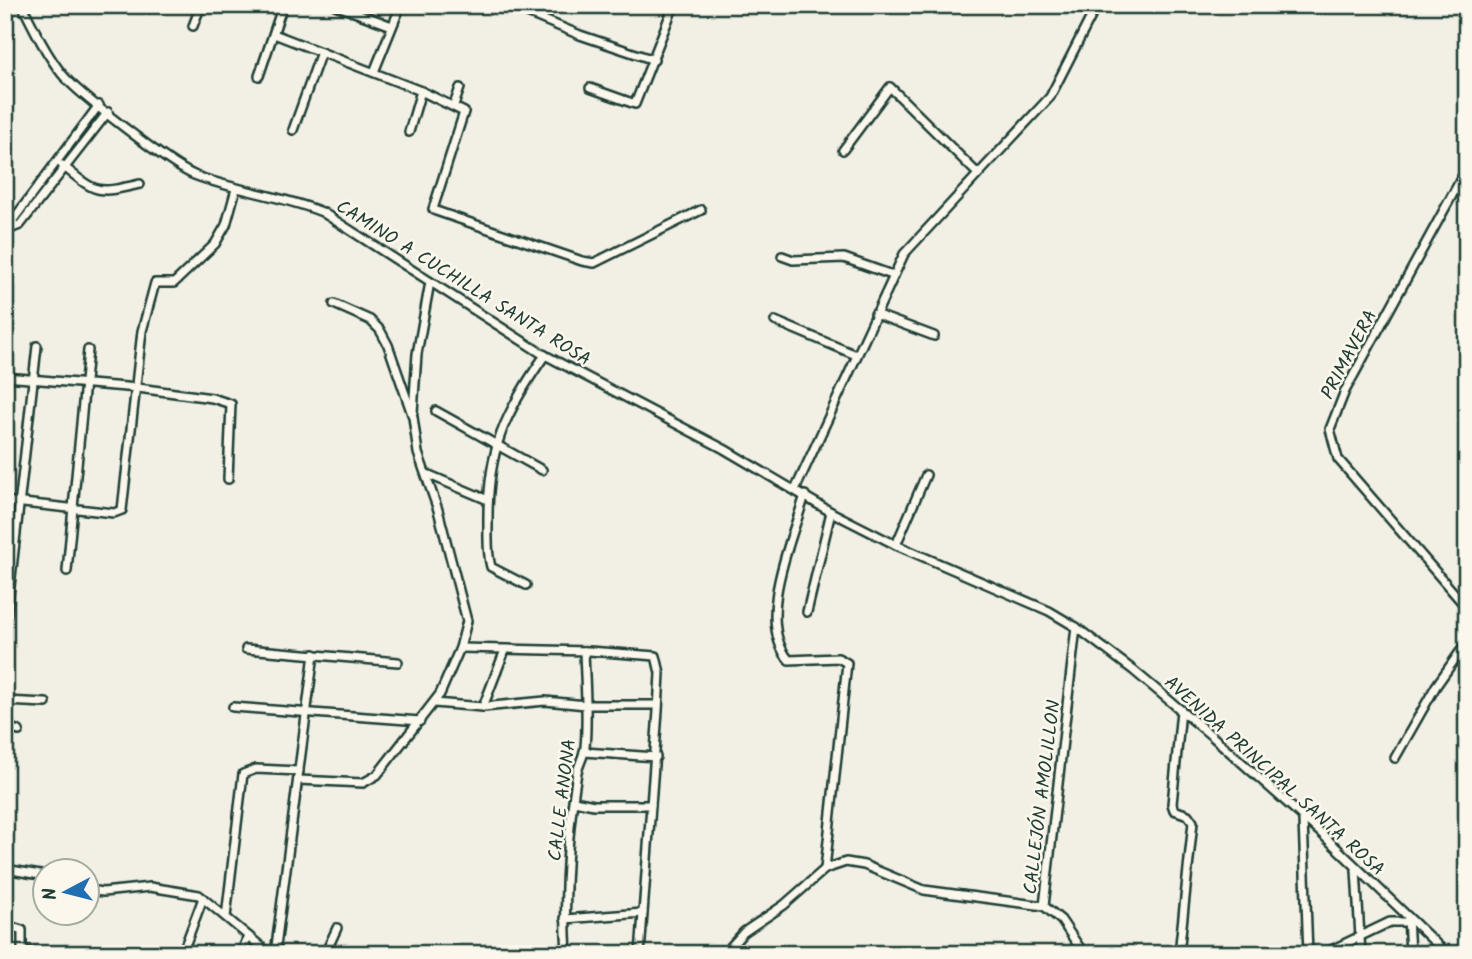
<svg xmlns="http://www.w3.org/2000/svg" width="1472" height="959" font-family="Kalam,sans-serif">
  <style>
    .lines { fill: none; stroke-linecap: round; stroke-linejoin: round }
    .minor-casing { stroke: #1f3d34; stroke-width: 12 }
    .minor { stroke: #fbf7ec; stroke-width: 7 }
    .labels { text-anchor: middle; stroke-width: 5; stroke-linejoin: round; paint-order: stroke }
    .street-label { font-size: 19px; fill: #1f3d34; stroke: #fbf7ec }
  </style>
  <rect width="100%" height="100%" fill="#f2f0e5"/>
  <filter id="ink" filterUnits="userSpaceOnUse"><feTurbulence type="fractalNoise" baseFrequency=".0143" numOctaves="2"/><feDisplacementMap in="SourceGraphic" scale="14" xChannelSelector="R" yChannelSelector="G"/><feConvolveMatrix kernelMatrix="1 2 1 2 8 2 1 2 1" color-interpolation-filters="sRGB"/></filter>
  <g filter="url(#ink)">
    <g class="lines">
      <g class="minor-casing">
        <g id="minor">
          <path d="M22,5c12,24 24,49 40,69 15,19 110,92 132,101 42,16 86,20 128,37l219,141 183,96 107,63 65,33 153,66 27,16 57,43 80,67 108,96 126,121"/>
          <path d="M335,5l57,21"/>
          <path d="M508,5l72,30 74,25"/>
          <path d="M193,26l8,-21"/>
          <path d="M274,34l147,57 43,21 -31,97 3,2 146,50 12,2 107,-53"/>
          <path d="M374,72l27,-67"/>
          <path d="M259,76l24,-71"/>
          <path d="M590,88l45,16 39,-99"/>
          <path d="M454,105l6,-17"/>
          <path d="M293,130l28,-78"/>
          <path d="M409,132l12,-41"/>
          <path d="M843,150l47,-63 87,86"/>
          <path d="M62,165c35,29 34,29 78,19"/>
          <path d="M1467,168l-122,223 -15,38 8,30 129,149"/>
          <path d="M14,226l-1,-6 86,-115"/>
          <path d="M5,231l15,-6 88,-113"/>
          <path d="M782,256l11,4 51,-2 48,17"/>
          <path d="M875,314l59,22"/>
          <path d="M775,321l81,34"/>
          <path d="M5,377l133,11 74,10 19,6 -3,75"/>
          <path d="M436,411l106,59"/>
          <path d="M413,412l4,-58 13,-72"/>
          <path d="M427,474l61,26"/>
          <path d="M795,490l109,-236 146,-157 47,-92"/>
          <path d="M805,495c-13,44 -50,125 -16,165l49,-2 9,5 -22,206"/>
          <path d="M5,501l109,12 8,-3 20,-179 13,-48h19l41,-39 11,-19 10,-36"/>
          <path d="M896,545l30,-70"/>
          <path d="M67,571l21,-221"/>
          <path d="M526,585l-35,-18c-4,-14 -3,-29 -3,-43 -1,-73 16,-110 57,-169"/>
          <path d="M807,612l24,-100"/>
          <path d="M5,631l32,-285"/>
          <path d="M460,648l129,3 67,5 4,17 -2,38 -18,243"/>
          <path d="M246,649l152,13"/>
          <path d="M5,701l41,2"/>
          <path d="M434,703l49,4 62,-6 41,4h72"/>
          <path d="M233,707l187,14"/>
          <path d="M483,707l22,-57"/>
          <path d="M5,726l14,5"/>
          <path d="M584,752l72,5"/>
          <path d="M1395,758l41,-72 31,-44"/>
          <path d="M298,780l65,3 14,-8 63,-81 20,-46 7,-27 -29,-111 -20,-57 -5,-36 -25,-72 -8,-15 -10,-10 -36,-16"/>
          <path d="M574,801l20,4h57"/>
          <path d="M1303,820l5,134"/>
          <path d="M5,869l41,7"/>
          <path d="M1356,870l5,84"/>
          <path d="M88,890l15,2 47,-5 49,8 71,59"/>
          <path d="M1044,906l32,-279"/>
          <path d="M1044,906l17,14 23,34"/>
          <path d="M226,917l17,-143 13,-5 43,2"/>
          <path d="M1408,917l2,37"/>
          <path d="M565,919l78,-6"/>
          <path d="M5,925l17,5v23"/>
          <path d="M22,951l73,3"/>
          <path d="M182,954l21,-56"/>
          <path d="M241,954l7,-18"/>
          <path d="M275,954l39,-300"/>
          <path d="M325,954l12,-26"/>
          <path d="M567,954c-4,-59 1,-123 10,-182 2,-8 7,-16 8,-25 3,-32 0,-64 -1,-96"/>
          <path d="M724,954l20,-22 40,-27 41,-36 21,-7 18,3 60,25 120,16"/>
          <path d="M1179,954l14,-132 -5,-7 -14,-5 -2,-6 9,-94"/>
          <path d="M1323,954l67,-32h17"/>
        </g>
      </g>
      <use href="#minor" class="minor"/>
    </g>
  </g>
  <g class="labels">
    <g class="street-label">
      <text transform="translate(464 282) rotate(32)" y="7">CAMINO A CUCHILLA SANTA ROSA</text>
      <text transform="translate(1348 354) rotate(-62)" y="7">PRIMAVERA</text>
      <text transform="translate(1275 775) rotate(42)" y="7">AVENIDA PRINCIPAL SANTA ROSA</text>
      <text transform="translate(1041 797) rotate(-83)" y="7">CALLEJÓN AMOLILLON</text>
      <text transform="translate(561 800) rotate(-83)" y="7">CALLE ANONA</text>
    </g>
  </g>
  <rect width="1472" height="959" fill="none" stroke="#fbf7ec" stroke-width="28"/>
  <rect x="14" y="14" width="1444" height="931" fill="none" stroke="#1f3d34" stroke-width="2.5" filter="url(#ink)"/>
  <g transform="translate(66 892) rotate(263)"><circle r="33" fill="#fbf7ec" stroke="#a3ada2" stroke-width="2"/>
  <path d="M0-5L12 26L0 18L-12 26Z" fill="#1f6fb2"/>
  <text y="-10" font-size="19" font-weight="bold" text-anchor="middle" fill="#1f3d34">N</text>
  </g>
</svg>
